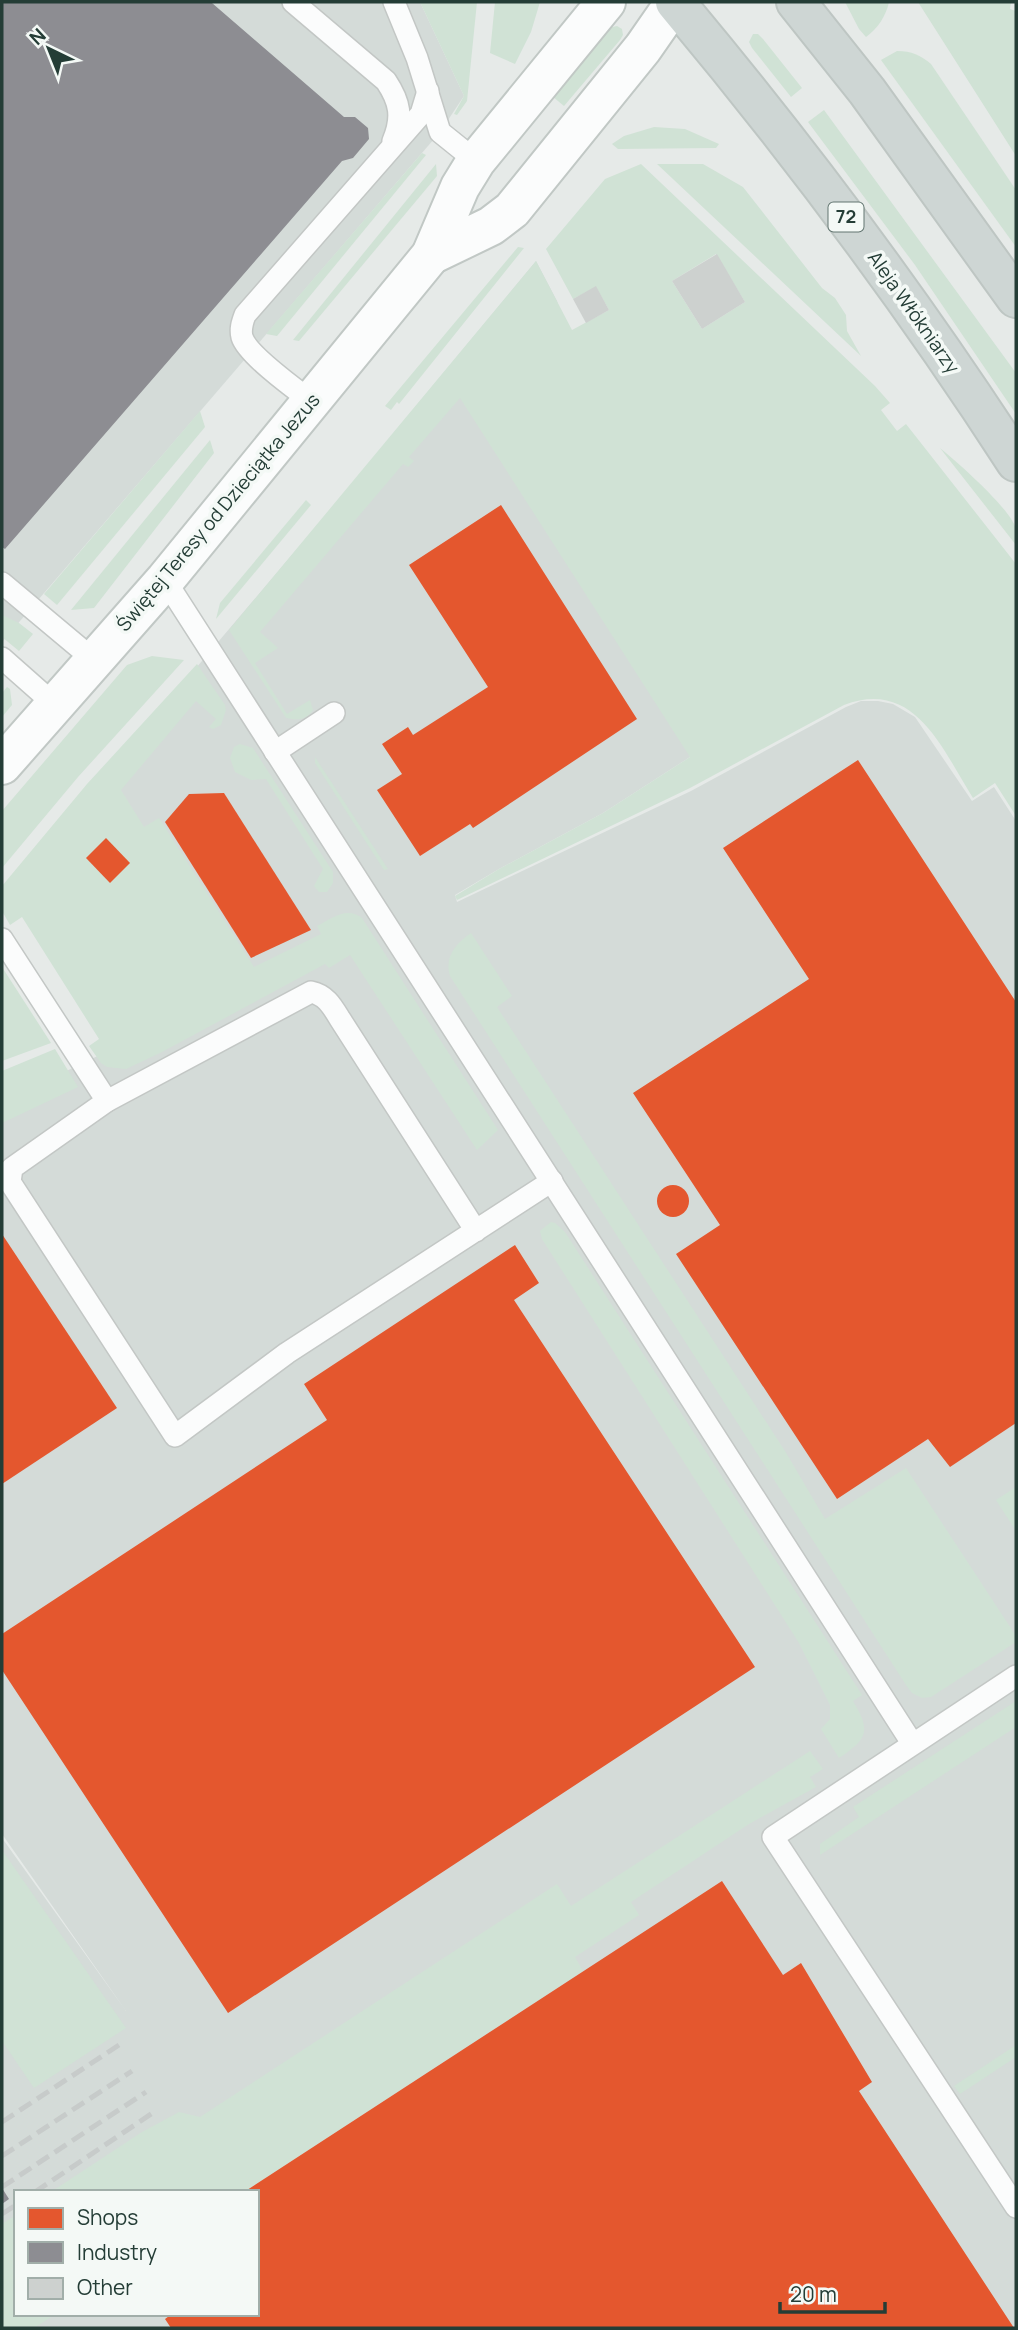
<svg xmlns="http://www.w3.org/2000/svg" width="1018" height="2330" font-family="Manrope,sans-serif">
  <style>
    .built { fill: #d4dbd8 }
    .green { fill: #d0e2d5; fill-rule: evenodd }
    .shops { fill: #e4572e }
    .industry { fill: #8d8d92 }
    .building { fill: #cdd1cf }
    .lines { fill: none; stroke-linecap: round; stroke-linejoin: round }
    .lane-casing { stroke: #c3c7c5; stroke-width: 24 }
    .secondary-casing { stroke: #c1c8c5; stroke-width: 42 }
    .primary-casing { stroke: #bec6c3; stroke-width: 42 }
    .lane { stroke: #fbfcfc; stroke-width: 21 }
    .secondary { stroke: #fbfcfc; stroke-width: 38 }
    .primary { stroke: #ced6d4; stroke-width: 38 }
    .rail { stroke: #c7cbca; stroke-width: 5; stroke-dasharray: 14 7; stroke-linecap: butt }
    .labels { text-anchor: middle; stroke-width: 7; stroke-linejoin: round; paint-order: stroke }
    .shield { fill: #f4f9f6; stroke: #627570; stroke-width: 2 }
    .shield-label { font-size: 18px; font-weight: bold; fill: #243d36 }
    .street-label { font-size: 19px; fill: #243d36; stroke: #f4f9f6 }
  </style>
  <rect width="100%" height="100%" fill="#e6eae8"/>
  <g class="built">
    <path d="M2,2h418l44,94 -24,36 -438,510z"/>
    <path d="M536,261l21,40 133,456 -87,56 -104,56 -44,26 2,7 234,-111 155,-84 15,-6h17l15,3 22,13 57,84 22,-14 22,34v1507h-996l21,-14h216v-122h-241v54l-14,9v-417l124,173 -124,-177v-732l106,-51 -101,-160 323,-381z"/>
  </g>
  <g class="green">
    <path d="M420,2h57l-10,99 -10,14 -3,-1 10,-18z"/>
    <path d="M495,2h45l-9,30 -16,32 -25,-11z"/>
    <path d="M845,2h44c-3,14 -11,26 -23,35l-7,-8z"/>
    <path d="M918,2h93l-1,7 6,2v145z"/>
    <path d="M617,26l5,3 1,6 -3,5 -56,66 -12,-10 56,-68z"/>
    <path d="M753,34h5l5,5 39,49 -11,9 -39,-49 -3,-6z"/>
    <path d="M897,51c15,0 23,4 34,13l85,126v57l-135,-187z"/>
    <path d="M824,110l192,263v41l-101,-149 -107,-143z"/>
    <path d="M654,127l31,2 34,15 -3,4 -98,1 -6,-5 12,-8z"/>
    <path d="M422,153l4,2 -149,181 -11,-2z"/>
    <path d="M436,164l1,12 -138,165 -6,-1z"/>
    <path d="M641,164l234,222 15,17 -9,7 16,21 9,-7 110,140v252l-21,-33 -22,15c-31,-49 -58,-120 -129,-93l-154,83 -233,112 -2,-4 44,-27 104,-56 87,-56 -230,-359 -51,59 5,4 -6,6 -5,-3 -143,168 18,16 -23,15 32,51 23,-14 3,10c-7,11 -16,10 -27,8l-57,-88 307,-369 36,69 37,-20 -13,-23 -23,12 -27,-50 59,-70zM716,254l29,48 -43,27 -30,-48z"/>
    <path d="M657,164h46l40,23 79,101 13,10 11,17 1,16 14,25z"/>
    <path d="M518,247l6,1 -125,156 -2,-2 -6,8 -6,-4z"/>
    <path d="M200,411l5,16 -148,178 -13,-11z"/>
    <path d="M210,440l4,13 -120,155 -23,2z"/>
    <path d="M940,448c17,14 71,61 76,81 1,4 0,11 0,16z"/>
    <path d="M306,500l5,5 -95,114 4,-16z"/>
    <path d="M2,615l17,8 14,11 -14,17 -17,-14z"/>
    <path d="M152,656l32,4 -106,117 -76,91v-57l125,-146z"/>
    <path d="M197,664l28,41 1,5 -5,15 -8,4 -4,-2 7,-8 -20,-18 -75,89 23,37 15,-9 95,149 67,-33 -4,-8c15,-8 30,-20 45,-8l136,212 -21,20 -127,-195 -21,13 -4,-4 -163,88 -36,17 -19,-2 -6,-4 -12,-17 10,-7 -77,-122 -12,8 -8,-14v-25l85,-102z"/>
    <path d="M7,687l3,2 2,16 -10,12v-24z"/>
    <path d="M240,744l13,4 80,124v11l-6,9h-8l-5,-6 9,-17 -57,-90 -15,1 -16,-8 -5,-14 4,-11z"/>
    <path d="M315,757l73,112 -4,1 -69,-107z"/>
    <path d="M471,933l41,63 -15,11 288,444 40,68 81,-51 110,168v6l-85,55 -9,1 -10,-5 -6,-8 -456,-709c-6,-19 6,-33 21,-43z"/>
    <path d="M2,967l49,76 -49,18z"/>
    <path d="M55,1049l23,38 -76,36v-52z"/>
    <path d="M551,1222l4,1 10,9 297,463 -9,6c18,30 15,38 -14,57l-18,-29 9,-10v-14l-31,-62 -257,-404 -2,-8z"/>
    <path d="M1016,1487v44l-20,-31z"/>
    <path d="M1016,1701v26l-196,128v-11l39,-27 -6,-10z"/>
    <path d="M810,1751l13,18 -13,8 6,10 -67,37 -118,78 8,13 -64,42 8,14 -339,221h-193l91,-60 37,-20 21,5 357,-233 14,22z"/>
    <path d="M2,1850l124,178 -92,60 -32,-47z"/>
    <path d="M1016,2045v12l-56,37 -6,-8z"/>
    <path d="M16,2215v99h40l-22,14h-32v-104z"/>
  </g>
  <g class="shops">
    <path d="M501,505l136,214 -164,109 -3,-4 -50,32 -43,-66 25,-16 -20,-30 26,-17 5,8 75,-48 -79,-122z"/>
    <path d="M858,760l158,242v421l-66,44 -22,-28 -91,60 -161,-245 44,-29 -87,-132 176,-114 -86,-131z"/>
    <path d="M224,793l87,137 -60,28 -86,-136 24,-28z"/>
    <path d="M106,838l24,25 -20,20 -24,-25z"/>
    <circle cx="673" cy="1201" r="16"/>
    <path d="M2,1234l115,174 -115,76z"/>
    <path d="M515,1245l24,38 -25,17 241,367 -527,346 -226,-343v-36l325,-214 -23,-36z"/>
    <path d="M722,1881l61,94 18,-12 71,119 -13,9 155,237h-843l-6,-9 7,-5h85v-122h-13z"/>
  </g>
  <g class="industry">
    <path d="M2,2h211l-1,1 132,114h11l13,11 1,11 -16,19 -11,3 -337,388 -3,-2z"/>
    <path d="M2,2188l7,11 -7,5z"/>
  </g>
  <g class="building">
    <path d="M717,254l28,48 -43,27 -30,-48z"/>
    <path d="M596,286l13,24 -23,13 -13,-24z"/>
  </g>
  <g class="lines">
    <g class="lane-casing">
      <g id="lane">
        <path d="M293,2l93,79c14,21 17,36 7,60"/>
        <path d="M394,2l23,56 23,74 36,29"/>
        <path d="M311,401c-16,-12 -64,-47 -69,-64 -2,-8 0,-14 3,-22l176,-201 7,-23"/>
        <path d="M165,580l747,1163"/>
        <path d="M2,583l92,77"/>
        <path d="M2,658l52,46"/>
        <path d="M275,752l59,-39"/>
        <path d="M2,939l105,162"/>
        <path d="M476,1231l-136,-212c-8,-13 -14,-24 -29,-27l-204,109 -95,67 -2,14 165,254 112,-83 265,-172"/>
        <path d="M1016,1676l-243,161 243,370"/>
      </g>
    </g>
    <g class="secondary-casing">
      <g id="secondary">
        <path d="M431,255l60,-29 21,-16 131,-162 32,-46"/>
        <path d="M2,765l163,-185 266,-325 29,-68 16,-26 130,-159"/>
      </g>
    </g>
    <g class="primary-casing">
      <g id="primary">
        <path d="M675,2c123,147 237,299 341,460"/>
        <path d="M796,2l71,89 149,207"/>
      </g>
    </g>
    <use href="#lane" class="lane"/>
    <use href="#secondary" class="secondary"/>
    <use href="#primary" class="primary"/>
    <g class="rail">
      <path d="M2,2122l117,-77"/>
      <path d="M2,2156l130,-85"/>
      <path d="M2,2187l144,-95"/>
      <path d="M35,2192l122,-82"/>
      <path d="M2,2214l14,-9"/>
    </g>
  </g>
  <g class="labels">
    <rect class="shield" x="828.5" y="202.5" width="35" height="29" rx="5"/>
    <g class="shield-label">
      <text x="846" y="223">72</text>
    </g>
    <g class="street-label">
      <text transform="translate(914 312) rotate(55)" y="7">Aleja Włókniarzy</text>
      <text transform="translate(218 512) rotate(-50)" y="7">Świętej Teresy od Dzieciątka Jezus</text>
    </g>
  </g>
  <rect width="1018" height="2330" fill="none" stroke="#243d36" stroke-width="7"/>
  <rect x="14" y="2190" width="245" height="126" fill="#f4f9f6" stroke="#a1aea9" stroke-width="2"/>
  <rect x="28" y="2208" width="35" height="21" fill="#e4572e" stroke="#a1aea9" stroke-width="2"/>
  <text x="77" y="2225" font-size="21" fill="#243d36">Shops</text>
  <rect x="28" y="2242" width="35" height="21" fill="#8d8d92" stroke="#a1aea9" stroke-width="2"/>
  <text x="77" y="2260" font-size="21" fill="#243d36">Industry</text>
  <rect x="28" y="2278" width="35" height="21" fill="#cdd1cf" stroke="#a1aea9" stroke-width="2"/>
  <text x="77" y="2295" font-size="21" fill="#243d36">Other</text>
  <g transform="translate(49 49) rotate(317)" stroke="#f4f9f6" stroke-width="5" paint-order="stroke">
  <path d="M0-5L12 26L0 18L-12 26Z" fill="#243d36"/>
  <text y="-10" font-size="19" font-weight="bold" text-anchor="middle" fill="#243d36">N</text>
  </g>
  <path d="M780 2302v10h105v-10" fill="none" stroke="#243d36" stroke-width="3.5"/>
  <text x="790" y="2302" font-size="21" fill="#243d36" stroke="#f4f9f6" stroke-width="5" paint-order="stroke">20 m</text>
</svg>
